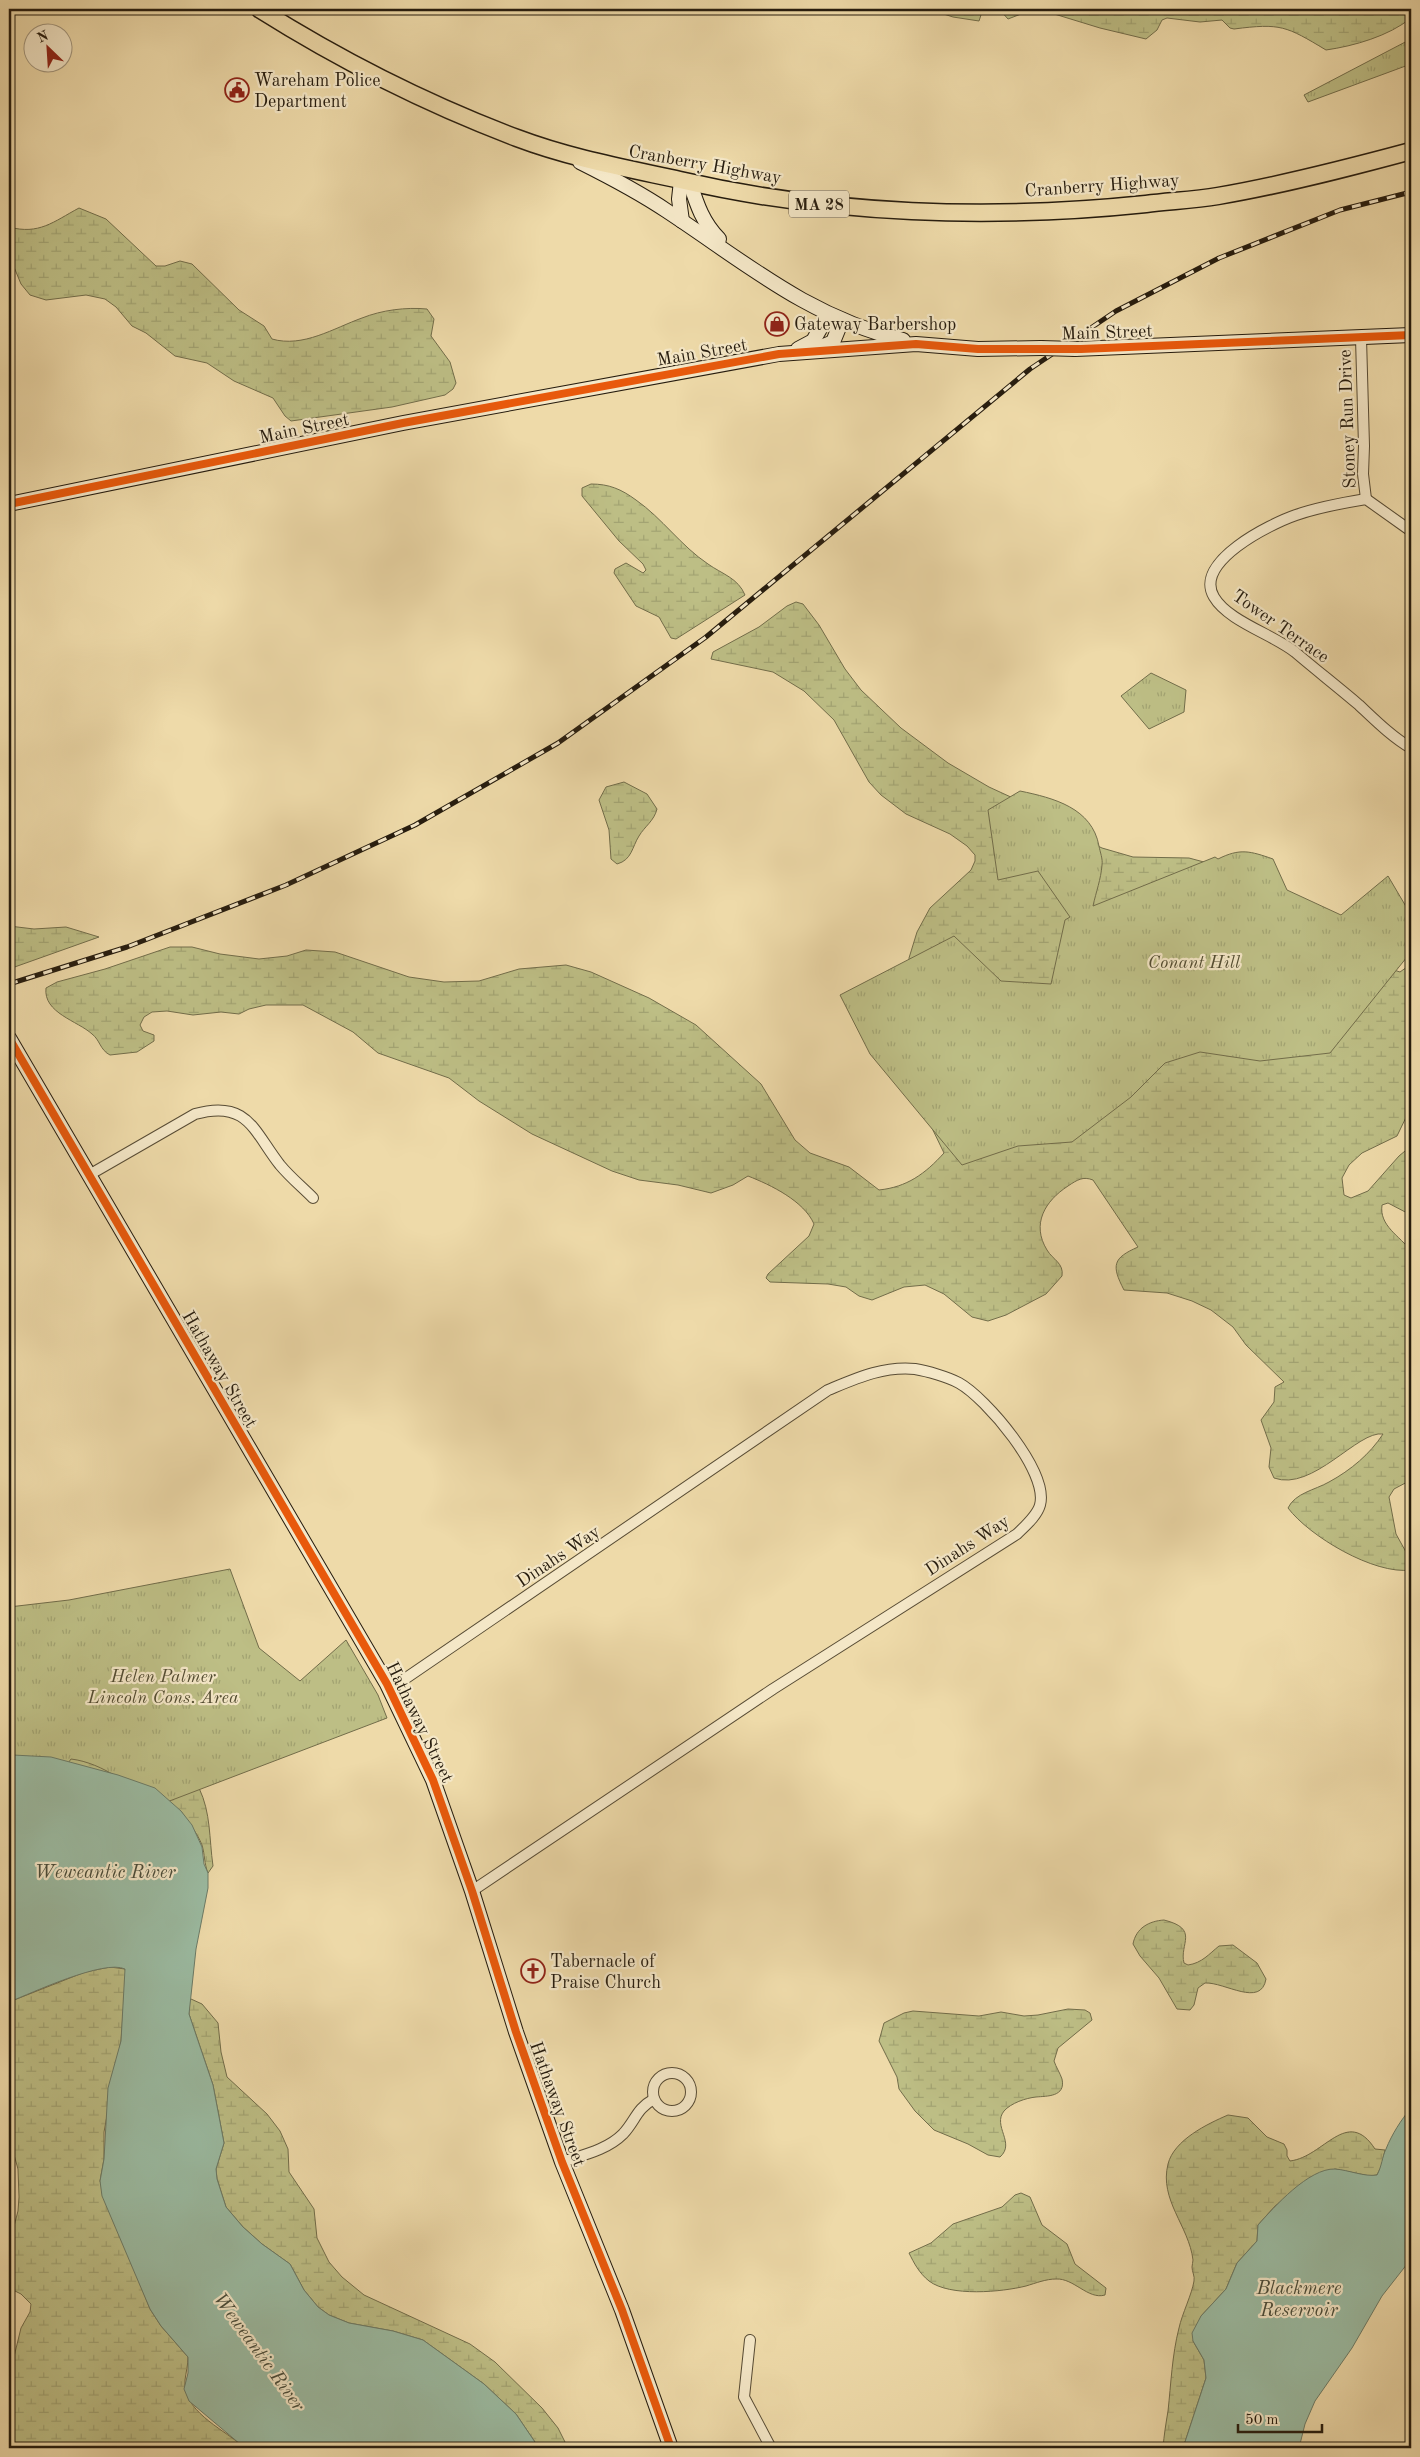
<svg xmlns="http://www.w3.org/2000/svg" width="1420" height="2457" font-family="'Old Standard TT',serif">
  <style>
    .wetland { fill: url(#wetland-marsh); stroke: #726d4a }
    .park { fill: url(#park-tufts); stroke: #726d4a }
    .water { fill: #9bbba2; stroke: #6c7b67 }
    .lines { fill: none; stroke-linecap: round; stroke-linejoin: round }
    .street-casing { stroke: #584c35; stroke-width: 12 }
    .secondary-casing { stroke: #261c0e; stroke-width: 16 }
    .primary-casing { stroke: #261c0e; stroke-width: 19 }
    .street { stroke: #f4e7c7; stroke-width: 10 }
    .secondary { stroke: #f4e7c7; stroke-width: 14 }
    .primary { stroke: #eedaa9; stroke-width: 16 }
    .rail-casing { stroke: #261c0e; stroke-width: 5 }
    .rail { stroke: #f4e7c7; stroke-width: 3; stroke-dasharray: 9; stroke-linecap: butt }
    .secondary-bridge-casing { stroke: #261c0e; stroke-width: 16; stroke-linecap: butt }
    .secondary-bridge { stroke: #f4e7c7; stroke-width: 14 }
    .cycleway-casing { stroke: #f4e7c7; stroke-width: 11 }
    .cycleway { stroke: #e8590c; stroke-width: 8 }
    .labels { text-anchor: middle; stroke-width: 4.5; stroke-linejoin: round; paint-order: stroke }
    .shield { fill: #f4e7c7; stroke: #645946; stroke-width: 1 }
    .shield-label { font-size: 16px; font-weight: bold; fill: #261c0e }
    .poi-label { font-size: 18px; fill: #261c0e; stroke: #f4e7c7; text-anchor: start }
    .street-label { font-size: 18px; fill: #261c0e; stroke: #f4e7c7 }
    .park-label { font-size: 18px; font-style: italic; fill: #534d32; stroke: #f4e7c7 }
    .water-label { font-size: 19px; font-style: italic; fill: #494c3a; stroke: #f4e7c7 }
  </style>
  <defs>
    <pattern id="wetland-marsh" width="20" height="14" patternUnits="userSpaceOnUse" patternTransform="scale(1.25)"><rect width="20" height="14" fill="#bdbe85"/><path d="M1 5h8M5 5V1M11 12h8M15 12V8" fill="none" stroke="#a2a372"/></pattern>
    <pattern id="park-tufts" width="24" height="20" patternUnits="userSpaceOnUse" patternTransform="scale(1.25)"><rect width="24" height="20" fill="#bdbe85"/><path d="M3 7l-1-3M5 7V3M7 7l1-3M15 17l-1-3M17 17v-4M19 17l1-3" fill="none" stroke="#a2a372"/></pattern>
  </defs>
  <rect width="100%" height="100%" fill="#eedaa9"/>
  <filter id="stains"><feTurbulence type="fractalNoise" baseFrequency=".004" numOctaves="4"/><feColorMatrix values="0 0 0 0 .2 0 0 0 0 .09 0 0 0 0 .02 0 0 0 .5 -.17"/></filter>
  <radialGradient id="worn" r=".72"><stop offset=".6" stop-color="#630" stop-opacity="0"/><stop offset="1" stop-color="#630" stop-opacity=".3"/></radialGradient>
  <g class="wetland">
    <path d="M928,9h55l-4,12 -26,-4z"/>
    <path d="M999,9h35l-26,10z"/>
    <path d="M1038,9h373v9c-22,18 -57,28 -85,32 -40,-24 -45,-27 -92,-21l-4,-1 -8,-8 -22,2 -33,-4 -5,2 -5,10 -11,9 -46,-11z"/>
    <path d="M79,208l27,11 50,47h9l15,-5 12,3 47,46 25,16 8,13c31,9 62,-11 90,-21 20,-8 44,-11 65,-9l7,10 -3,17 19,26 6,21 -3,6 -8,6 -53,12 -101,14 -6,-5 -12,-18 -39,-17 -27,-18 -32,-7 -29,-23 -14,-7 -16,-19 -11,-8 -19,-4 -40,5 -16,-5 -9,-11 -12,-29v-28c30,8 44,-5 70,-19z"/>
    <path d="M591,484c18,0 30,5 45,16 26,18 45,46 72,64 14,10 30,14 37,31l-69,44 -5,-1 -12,-21 -23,-11 -22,-33 1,-4 11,-6 17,10 3,-3 -3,-6 -24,-23 -37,-45v-8z"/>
    <path d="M796,602l7,2 16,21 26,44 16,21 40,38 47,35 41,24 50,23 40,27 23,11 31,9 56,1 41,11 155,98 15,5 7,-5 4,-11v151l-14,29 -35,17 -13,12 -7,13 2,17 7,3 17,-7 31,-35 12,-10v69l-23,-12 -6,2c-3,21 18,31 29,46v229l-17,9 -5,8 7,37 15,27v9c-37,5 -102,-34 -123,-62 7,-15 27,-18 41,-26 22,-12 41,-28 54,-48 -25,-4 -70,58 -109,44l-5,-11 2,-19 -10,-28 13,-18 1,-15 9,-5 -38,-37 -13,-18 -22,-17 -19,-9 -25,-8 -43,-3c-13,-25 -11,-32 14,-43l-45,-67c-10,-4 -16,0 -25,6 -23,15 -37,38 -21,64 6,10 17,13 15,26l-16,18 -40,21 -18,6 -16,-4 -28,-23 -19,-9 -21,2 -32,13 -13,-4 -13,-9 -18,-3 -58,-2 -4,-4 2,-4 41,-38 5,-12c-10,-23 -43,-39 -66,-48l-15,9 -22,8 -33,-8 -39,-5 -27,-9 -80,-37 -53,-33 -30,-23 -71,-25 -25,-21 -50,-27h-37l-17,4 -10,5 -18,-2 -28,3 -26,-4 -15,1 -8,5 -4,8 3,6 11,4v6l-17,11 -27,3c-10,-5 -10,-15 -18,-21 -14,-13 -49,-21 -46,-46l11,-6 48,-13 65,-22h22l28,7 39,5 28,-3 19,-6 29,2 74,25 35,5 35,-1 40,-12 47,-4 25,7 58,26 47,27 65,59 34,56 15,13 39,14 30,23c28,-3 46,-16 65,-37l-28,-58 -7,-137 8,-26 13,-24 41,-38 4,-9v-6l-8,-9 -17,-12 -44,-20 -25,-19 -12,-13 -35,-62 -30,-29 -31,-19 -62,-13 2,-7 46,-25 28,-21z"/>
    <path d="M624,782l23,12 10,15c-3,12 -12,17 -18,27 -7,11 -7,24 -22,28l-6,-5 -2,-29 -10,-30 7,-13z"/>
    <path d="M9,926l25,3 32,-2 33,10 -90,32z"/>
    <path d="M9,1700l190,88c12,25 10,50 14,78l-5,7c-4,-10 -3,-18 -6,-28 -5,-13 -14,-22 -21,-34l-129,-54z"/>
    <path d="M1164,1920c36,9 15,24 20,43l4,2c14,-2 21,-11 31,-19l14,-1 24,18 9,16c-5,29 -41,3 -61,4l-7,5 -4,17 -4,5 -13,-1 -18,-31 -19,-22 -7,-12c3,-16 16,-23 31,-24z"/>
    <path d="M110,1967l15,2 1,5 -5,67 -17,91v27l-4,22 50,128 11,17 27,31c0,8 -2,15 -3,23 -3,30 36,48 55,64l-3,3 -11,-2 -7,3h-205l-1,-2 -2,-44 1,-37 9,-37 9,-16 1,-8 -10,-10 -12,-6v-43l9,-34 1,-14 -1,-28 -9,-32v-135l76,-30z"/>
    <path d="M191,1999l11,5 16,19 3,29 6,25 40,37 13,17 8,18 1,23 25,37 3,29 12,24 13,15 22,18 106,49 25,18 47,46 16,20 10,20h-29l-23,-34 -32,-30 -61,-44 -30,-9 -44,-8 -20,-8 -11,-8 -14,-17 -14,-26 -28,-20 -19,-17 -17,-20 -9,-28 -1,-10 8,-26 -11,-58 -24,-71v-13z"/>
    <path d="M1068,2009l17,1 5,3 2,7 -34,28 -4,13c2,6 6,12 8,18 4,18 -15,17 -26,18 -10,1 -25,6 -32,14 -12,15 12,32 -4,46l-12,-2 -20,-11 -34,-14 -19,-19 -16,-22 -2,-12 -18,-36 5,-18 20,-10 9,-2 66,5 22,-4 23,4 14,-1z"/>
    <path d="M1228,2115l20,3 19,19 17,7 3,6v6l3,5c34,-4 57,-55 85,-12l10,1 -3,15 -5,10 -7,1 -35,-7 -26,10 -34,27 -17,19 -1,16 -20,22 -11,26 -25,27 -8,25 11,19 2,18 -23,70h-20c1,-13 3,-25 5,-37 3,-27 4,-56 11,-83 3,-14 13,-34 15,-47 1,-5 -2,-9 -2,-14 0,-2 1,-5 1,-7 -4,-34 -34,-60 -25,-96 6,-24 39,-40 60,-49z"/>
    <path d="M1021,2193l9,4 12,28 25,19 8,20 31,24 -1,7c-17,5 -31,-17 -49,-16 -10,0 -20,4 -30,7 -24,6 -76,11 -97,-5 -10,-8 -15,-18 -20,-28l22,-10 22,-19 49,-17 13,-12z"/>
  </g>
  <g class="park">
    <path d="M1411,39v25l-103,38 -4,-7z"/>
    <path d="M1151,673l35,17 -2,22 -35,17 -28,-33z"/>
    <path d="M1020,791c34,7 72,17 79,55 1,6 4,13 3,19 -1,14 -6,27 -9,41l122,-49 3,2c22,-11 32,-8 55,0l14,31 54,25 47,-39 23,39v37l-81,101 -70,8 -60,-9 -35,11 -34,34 -59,45 -54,4 -56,19 -92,-111 -30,-59 114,-59 47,45 50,3 14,-64 5,-3 -32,-46 -40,9 -10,-70z"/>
    <path d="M230,1569l29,79 41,33 46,-41 32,55 9,23 -228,87c-28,-18 -55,-42 -88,-46l-62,84v-236l60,-7z"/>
  </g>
  <g class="water">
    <path d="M9,1752l4,3 38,2 67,18 37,13 26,23 11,14 10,22 2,17 4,9v15l-12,61 -7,65 24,71 11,58 -8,26 1,10 9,28 17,20 19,17 28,20 14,26 14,17 11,8 20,8 44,8 30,9 61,44 32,30 23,34h-320l7,-3 11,2 3,-3 -51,-43 -5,-12 4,-16v-16l-27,-31 -11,-17 -48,-113 -2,-15 4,-22 4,-71 13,-47 4,-72c-21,-10 -93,24 -116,33z"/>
    <path d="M1411,2108v151l-29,37 -30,52 -37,53 -10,23 -6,24h-116l23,-70 -2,-18 -11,-19 -1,-8 9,-17 25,-27 11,-26 20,-22 1,-16c16,-18 51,-57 77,-56 14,1 29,8 42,6 5,-9 5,-18 9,-26 6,-15 15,-29 25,-41z"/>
  </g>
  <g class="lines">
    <g class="street-casing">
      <g id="street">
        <path d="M1361,338l3,108 -1,28 3,25"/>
        <path d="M1411,531l-45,-32c-24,4 -47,8 -70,16 -26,9 -103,47 -82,82 14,24 58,37 81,55 21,18 43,35 64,53 16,15 33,32 52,43"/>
        <path d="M89,1175l106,-61c53,-15 59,18 85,51 10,12 22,22 33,33"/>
        <path d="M390,1689l438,-299c29,-12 55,-24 87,-21 12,2 33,8 44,14 27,15 90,89 81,122 -3,11 -15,21 -23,29l-244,155 -301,202"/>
        <circle cx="672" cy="2092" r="19"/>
        <path d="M562,2162c21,-7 45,-12 61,-28 13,-14 13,-25 31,-35"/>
        <path d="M750,2340l-6,57 27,51"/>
      </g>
    </g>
    <g class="secondary-casing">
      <g id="secondary">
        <path d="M580,162c30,15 59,30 87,49 79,52 141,106 236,129"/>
        <path d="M681,181l-2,18 3,22"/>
        <path d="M690,183c7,22 13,40 29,56"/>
        <path d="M819,348l14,-6 9,-22"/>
        <path d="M798,349l15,-8 15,-26"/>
        <path d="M1075,349l336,-14"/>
        <path d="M9,504l394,-81 376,-69 137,-10 62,5 63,-1"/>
        <path d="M9,1038l378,646 46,96 39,111 44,141 46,130 60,148 49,138"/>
      </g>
    </g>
    <g class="primary-casing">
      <path id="primary" d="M259,9c81,51 168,95 258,129 53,20 108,30 163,42 151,35 312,40 466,24 24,-3 48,-4 72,-8 65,-11 130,-28 193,-45"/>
    </g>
    <use href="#street" class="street"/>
    <use href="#secondary" class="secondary"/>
    <use href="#primary" class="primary"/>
    <g class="rail-casing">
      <path id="rail" d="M9,984l118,-37 159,-62 129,-60 143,-82 148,-106 324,-268 86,-58 103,-53 121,-48 71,-18"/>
    </g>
    <use href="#rail" class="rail"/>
    <g class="secondary-bridge-casing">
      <path id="secondary-bridge" d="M1041,348l34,1"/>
    </g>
    <use href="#secondary-bridge" class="secondary-bridge"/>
    <g class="cycleway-casing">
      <g id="cycleway">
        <path d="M9,504l394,-81 376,-69 137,-10 62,5h103l330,-14"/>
        <path d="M9,1038l378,646 46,96 39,111 44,141 46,130 60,148 49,138"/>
      </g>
    </g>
    <use href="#cycleway" class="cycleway"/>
  </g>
  <defs>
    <g id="civic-ring" transform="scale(1.25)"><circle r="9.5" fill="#f4e7c7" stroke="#8f2418" stroke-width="1.5"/><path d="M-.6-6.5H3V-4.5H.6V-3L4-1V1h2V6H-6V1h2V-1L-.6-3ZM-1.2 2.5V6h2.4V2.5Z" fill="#8f2418"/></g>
    <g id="shop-ring" transform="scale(1.25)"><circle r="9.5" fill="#f4e7c7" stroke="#8f2418" stroke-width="1.5"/><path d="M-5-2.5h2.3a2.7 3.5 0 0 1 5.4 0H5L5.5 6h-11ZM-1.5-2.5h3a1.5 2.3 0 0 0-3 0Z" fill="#8f2418"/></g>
    <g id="church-ring" transform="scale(1.25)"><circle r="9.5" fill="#f4e7c7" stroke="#8f2418" stroke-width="1.5"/><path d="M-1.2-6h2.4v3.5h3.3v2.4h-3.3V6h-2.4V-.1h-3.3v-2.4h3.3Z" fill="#8f2418"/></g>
  </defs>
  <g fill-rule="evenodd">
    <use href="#civic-ring" x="237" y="90"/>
    <use href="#shop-ring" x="777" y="324"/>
    <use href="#church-ring" x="533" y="1971"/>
  </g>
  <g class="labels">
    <rect class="shield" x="789" y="190.5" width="60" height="27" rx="4"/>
    <g class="shield-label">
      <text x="819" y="210">MA 28</text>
    </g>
    <g class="poi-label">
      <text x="254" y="86">Wareham Police<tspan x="254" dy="21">Department</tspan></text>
      <text x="794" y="330">Gateway Barbershop</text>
      <text x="550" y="1967">Tabernacle of<tspan x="550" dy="21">Praise Church</tspan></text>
    </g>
    <g class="street-label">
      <text transform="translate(705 164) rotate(10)" y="6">Cranberry Highway</text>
      <text transform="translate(1102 185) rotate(-4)" y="6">Cranberry Highway</text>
      <text transform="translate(1107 332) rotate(-2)" y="6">Main Street</text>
      <text transform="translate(702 352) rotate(-10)" y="6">Main Street</text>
      <text transform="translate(1347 419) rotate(-92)" y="6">Stoney Run Drive</text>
      <text transform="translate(304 428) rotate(-12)" y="6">Main Street</text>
      <text transform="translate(1281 626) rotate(35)" y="6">Tower Terrace</text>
      <text transform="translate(220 1369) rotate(60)" y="6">Hathaway Street</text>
      <text transform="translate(967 1545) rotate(-33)" y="6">Dinahs Way</text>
      <text transform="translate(558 1556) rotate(-34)" y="6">Dinahs Way</text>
      <text transform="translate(420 1722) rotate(64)" y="6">Hathaway Street</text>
      <text transform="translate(558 2104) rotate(70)" y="6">Hathaway Street</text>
    </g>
    <g class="park-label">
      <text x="1194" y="968">Conant Hill</text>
      <text x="163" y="1682">Helen Palmer<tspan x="163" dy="21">Lincoln Cons. Area</tspan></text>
    </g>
    <g class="water-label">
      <text x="105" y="1878">Weweantic River</text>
      <text x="1299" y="2294">Blackmere<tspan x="1299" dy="22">Reservoir</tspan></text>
      <text transform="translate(260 2351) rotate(54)" y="7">Weweantic River</text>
    </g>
  </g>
  <rect width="1420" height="2457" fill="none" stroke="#eedaa9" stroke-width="30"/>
  <rect x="10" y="10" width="1400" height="2437" fill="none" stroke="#261c0e" stroke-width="2.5"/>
  <rect x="15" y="15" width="1390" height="2427" fill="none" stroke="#261c0e"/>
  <g transform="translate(48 48) rotate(335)"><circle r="24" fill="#f4e7c7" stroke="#a2967d"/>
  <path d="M0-4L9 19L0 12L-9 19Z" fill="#8f2418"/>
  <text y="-8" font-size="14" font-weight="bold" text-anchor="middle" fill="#261c0e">N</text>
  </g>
  <path d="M1238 2424v8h84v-8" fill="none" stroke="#261c0e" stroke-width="2.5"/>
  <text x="1245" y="2424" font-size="15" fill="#261c0e" stroke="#f4e7c7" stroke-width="4" paint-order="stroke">50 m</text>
  <rect width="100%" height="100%" filter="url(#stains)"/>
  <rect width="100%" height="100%" fill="url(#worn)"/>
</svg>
